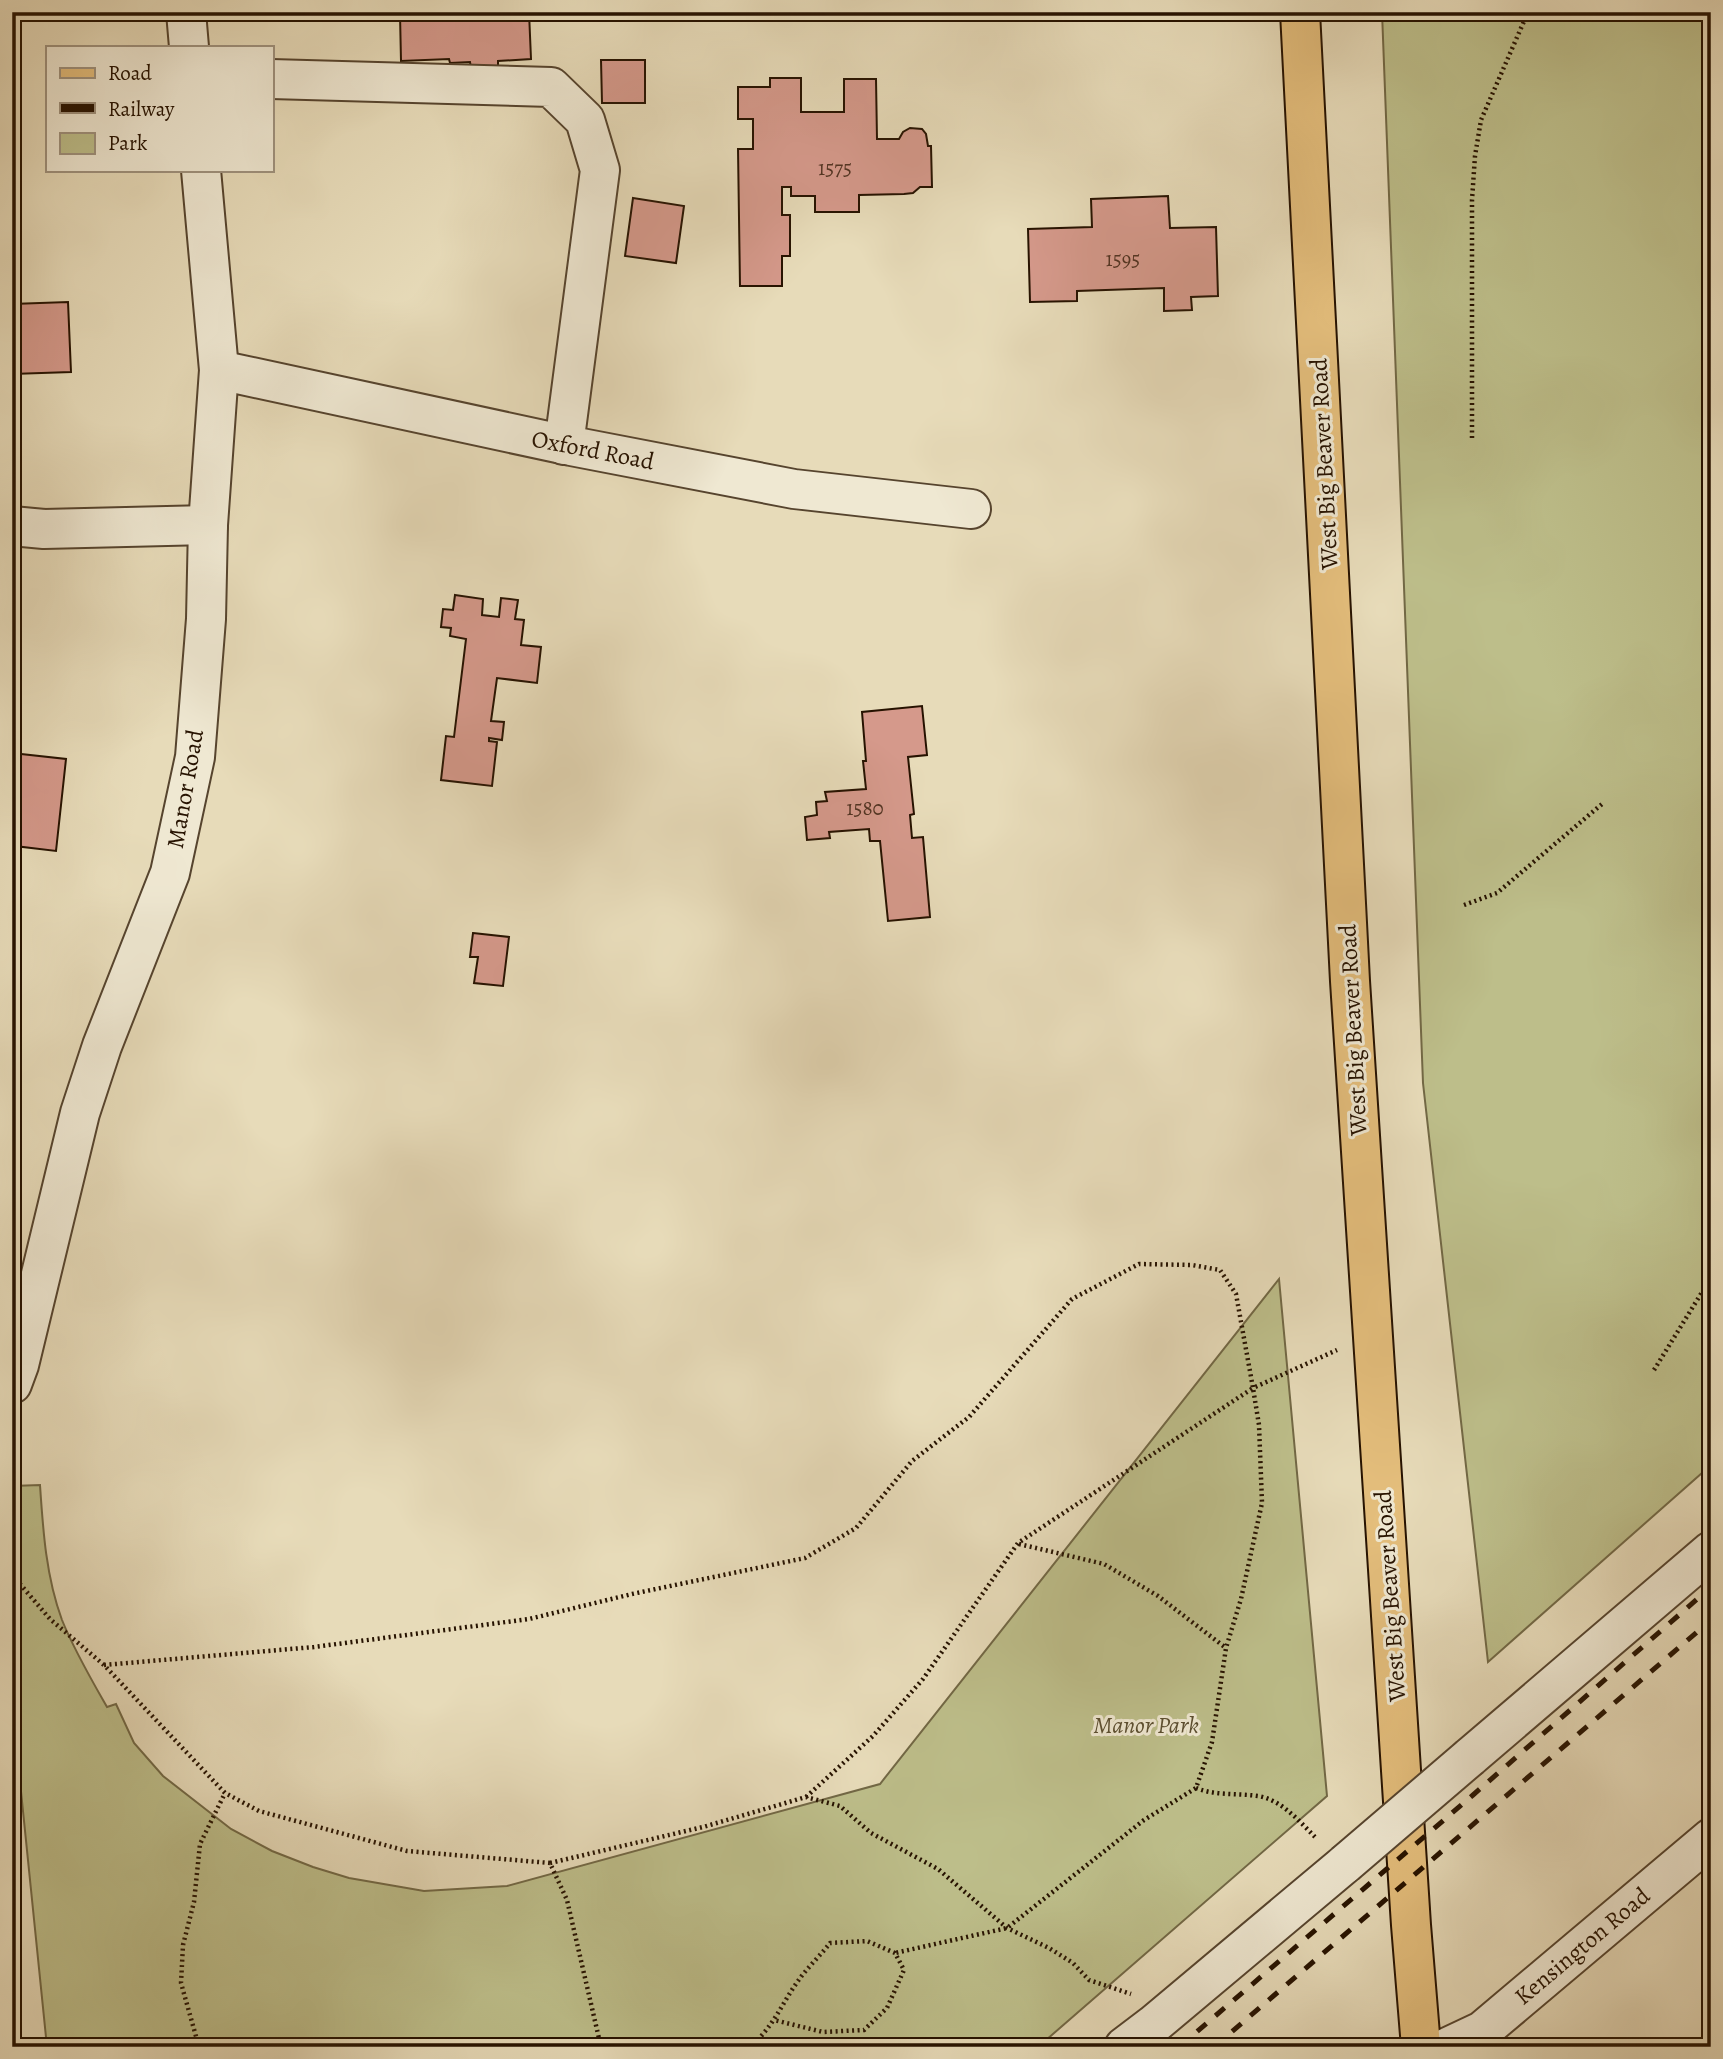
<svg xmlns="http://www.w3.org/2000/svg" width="1723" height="2059" font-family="Alegreya,serif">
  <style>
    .green { fill: #bdbe8a; stroke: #726845; stroke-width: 2 }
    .building { fill: #d5998b; stroke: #261200; stroke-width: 2 }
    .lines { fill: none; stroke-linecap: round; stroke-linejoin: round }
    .minor-casing { stroke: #56442e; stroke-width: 42 }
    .major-casing { stroke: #261200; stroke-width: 42 }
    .path { stroke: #261200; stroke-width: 4.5; stroke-dasharray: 2 3.5; stroke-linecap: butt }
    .minor { stroke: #efe8d2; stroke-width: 38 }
    .major { stroke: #e4be7c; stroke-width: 38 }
    .rail { stroke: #261200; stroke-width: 5; stroke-dasharray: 12 12; stroke-linecap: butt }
    .minor-bridge-casing { stroke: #56442e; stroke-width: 42; stroke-linecap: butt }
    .minor-bridge { stroke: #efe8d2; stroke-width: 38 }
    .labels { text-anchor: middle; stroke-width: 6; stroke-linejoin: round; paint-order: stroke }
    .number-label { font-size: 21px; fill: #523423 }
    .street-label { font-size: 24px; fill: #261200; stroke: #efe8d2 }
    .park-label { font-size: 24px; font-style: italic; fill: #5b4e30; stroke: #efe8d2 }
  </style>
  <rect width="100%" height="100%" fill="#e7dbb9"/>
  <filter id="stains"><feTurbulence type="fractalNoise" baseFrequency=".00286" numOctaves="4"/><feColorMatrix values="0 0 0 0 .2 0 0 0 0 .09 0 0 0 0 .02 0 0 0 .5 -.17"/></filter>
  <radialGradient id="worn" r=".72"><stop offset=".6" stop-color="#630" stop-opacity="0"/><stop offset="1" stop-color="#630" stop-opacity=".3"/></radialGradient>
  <g class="green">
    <path d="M1382,12h329v1453l-223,197 -65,-579z"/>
    <path d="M1279,1279l48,517 -289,251h-991l-35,-344v-217l28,-1c3,45 6,92 22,135 12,30 29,59 45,87l9,-3 18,39 29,33 68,53 41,22 41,16 36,11 75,13 83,-5 373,-102z"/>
  </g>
  <g class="building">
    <path d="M417,12h112l2,47 -33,2v6l-27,1 -1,-6 -20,1 -1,-4 -48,2 -1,-47z"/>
    <path d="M601,60h44v43h-43z"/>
    <path d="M770,78h31v34h43v-33h32l1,60h22l4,-7 7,-4 12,1 4,5 2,12h3l1,41h-12l-7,6 -9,1 -45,1v17h-44v-16h-24v-9h-9v28h8v41h-8v30h-42l-2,-137h15v-30h-15v-32h32z"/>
    <path d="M1168,196l2,32 46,-1 2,69 -27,1 1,13 -28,1v-23l-87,3v10l-47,1 -2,-73 64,-2 -1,-28z"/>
    <path d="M633,198l51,8 -8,57 -51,-7z"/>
    <path d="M68,302l3,70 -59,2v-70z"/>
    <path d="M455,595l28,4 -1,16 17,2 2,-19 17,2 -3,19 9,1 -3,25 20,2 -4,36 -40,-5 -6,43 13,1 -2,18 -13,-2v3l8,1 -5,44 -51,-6 5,-44 8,1 12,-98 -16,-3 1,-8 -10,-1 2,-18 10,1z"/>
    <path d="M922,706l5,49 -19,2 6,57 -4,1 2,23 11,-1 7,80 -42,4 -8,-80h-10l-1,-12 -40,3 1,6 -23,2 -2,-23 12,-2 -1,-13 11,-1 -2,-9 41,-3 -3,-28h3l-4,-49z"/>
    <path d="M12,753l54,6 -10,92 -41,-5 3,-34 -6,-1z"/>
    <path d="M473,933l36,4 -6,49 -29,-3 4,-26h-8z"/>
  </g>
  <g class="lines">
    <g class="minor-casing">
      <g id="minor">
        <path d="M186,12l3,35"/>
        <path d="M271,79l280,8 34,33 15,50 -36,275"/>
        <path d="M219,370l352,76 223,43 177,20"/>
        <path d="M12,526l32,3 164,-4"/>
        <path d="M12,1384l7,-19 61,-252 22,-67 68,-173 25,-116 11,-138 2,-94 11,-155 -18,-200"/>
        <path d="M1470,1757l241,-206"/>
        <path d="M1124,2047l29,-22 192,-161"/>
        <path d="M1448,2047l34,-16 229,-193"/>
      </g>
    </g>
    <g class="major-casing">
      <path id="major" d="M1300,12l50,969 61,944 10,122"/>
    </g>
    <g class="path">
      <path d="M1472,438v-238l3,-44 6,-36 47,-108"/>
      <path d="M1464,905l33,-12 105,-89"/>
      <path d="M1654,1370l53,-86 4,-13"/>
      <path d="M1019,1544l85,20 54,32 68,52"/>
      <path d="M12,1569l8,15 30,35 54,46 121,128 34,18 148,40 143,12 17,37 34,147"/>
      <path d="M104,1665l210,-18 215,-28 103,-25 173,-36 51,-30 56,-67 57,-44 103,-118 67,-35 53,1 28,5 16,24 17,94 84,-38"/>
      <path d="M1196,1788c20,8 41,5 62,8 24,4 42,26 58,42"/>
      <path d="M806,1797l67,-61 50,-57 95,-136 235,-155 6,37 3,78 -21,96 -15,49 -14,94 -16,46 -52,32 -137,108 -112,25"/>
      <path d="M550,1863l153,-36 103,-30 34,9 31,27 67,36 69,59 42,20 24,15 16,17 42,14"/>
      <path d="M199,2047l-18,-64 2,-38 11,-43 6,-58 25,-51"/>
      <path d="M749,2047c23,-17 33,-44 49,-66 9,-13 22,-25 32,-38l37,-2 28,12 9,17 -17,38 -23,22 -41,2 -49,-12"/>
    </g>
    <use href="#minor" class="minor"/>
    <use href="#major" class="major"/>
    <g class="rail">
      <path d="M1179,2047l294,-252 238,-208"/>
      <path d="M1214,2047l497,-427"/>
    </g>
    <g class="minor-bridge-casing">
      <path id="minor-bridge" d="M1345,1864l125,-107"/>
    </g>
    <use href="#minor-bridge" class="minor-bridge"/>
  </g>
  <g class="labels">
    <g class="number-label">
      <text x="835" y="175">1575</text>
      <text x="1123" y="266">1595</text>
      <text x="865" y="815">1580</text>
    </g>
    <g class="street-label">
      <text transform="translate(593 450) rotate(11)" y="8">Oxford Road</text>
      <text transform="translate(1324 464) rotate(-93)" y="8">West Big Beaver Road</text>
      <text transform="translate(185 789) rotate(-80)" y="8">Manor Road</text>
      <text transform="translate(1353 1030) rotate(-93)" y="8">West Big Beaver Road</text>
      <text transform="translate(1390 1596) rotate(-94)" y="8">West Big Beaver Road</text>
      <text transform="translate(1582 1946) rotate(-40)" y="8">Kensington Road</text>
    </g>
    <g class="park-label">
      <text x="1146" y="1733">Manor Park</text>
    </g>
  </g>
  <rect width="1723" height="2059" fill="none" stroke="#e7dbb9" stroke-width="42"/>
  <rect x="14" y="14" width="1695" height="2031" fill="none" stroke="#261200" stroke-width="3.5"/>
  <rect x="21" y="21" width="1681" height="2017" fill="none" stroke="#261200" stroke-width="2"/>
  <rect x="46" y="46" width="228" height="126" fill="#efe8d2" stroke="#9f927e" stroke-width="2"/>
  <rect x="60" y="68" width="35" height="10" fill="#e4be7c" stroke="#9f927e" stroke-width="2"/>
  <text x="108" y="80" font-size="21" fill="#261200">Road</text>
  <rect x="60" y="103" width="35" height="10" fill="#261200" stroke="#9f927e" stroke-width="2"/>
  <text x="108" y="116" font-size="21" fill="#261200">Railway</text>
  <rect x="60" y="133" width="35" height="21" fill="#bdbe8a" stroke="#9f927e" stroke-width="2"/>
  <text x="108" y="150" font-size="21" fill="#261200">Park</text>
  <rect width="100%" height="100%" filter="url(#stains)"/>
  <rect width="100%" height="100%" fill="url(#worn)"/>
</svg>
